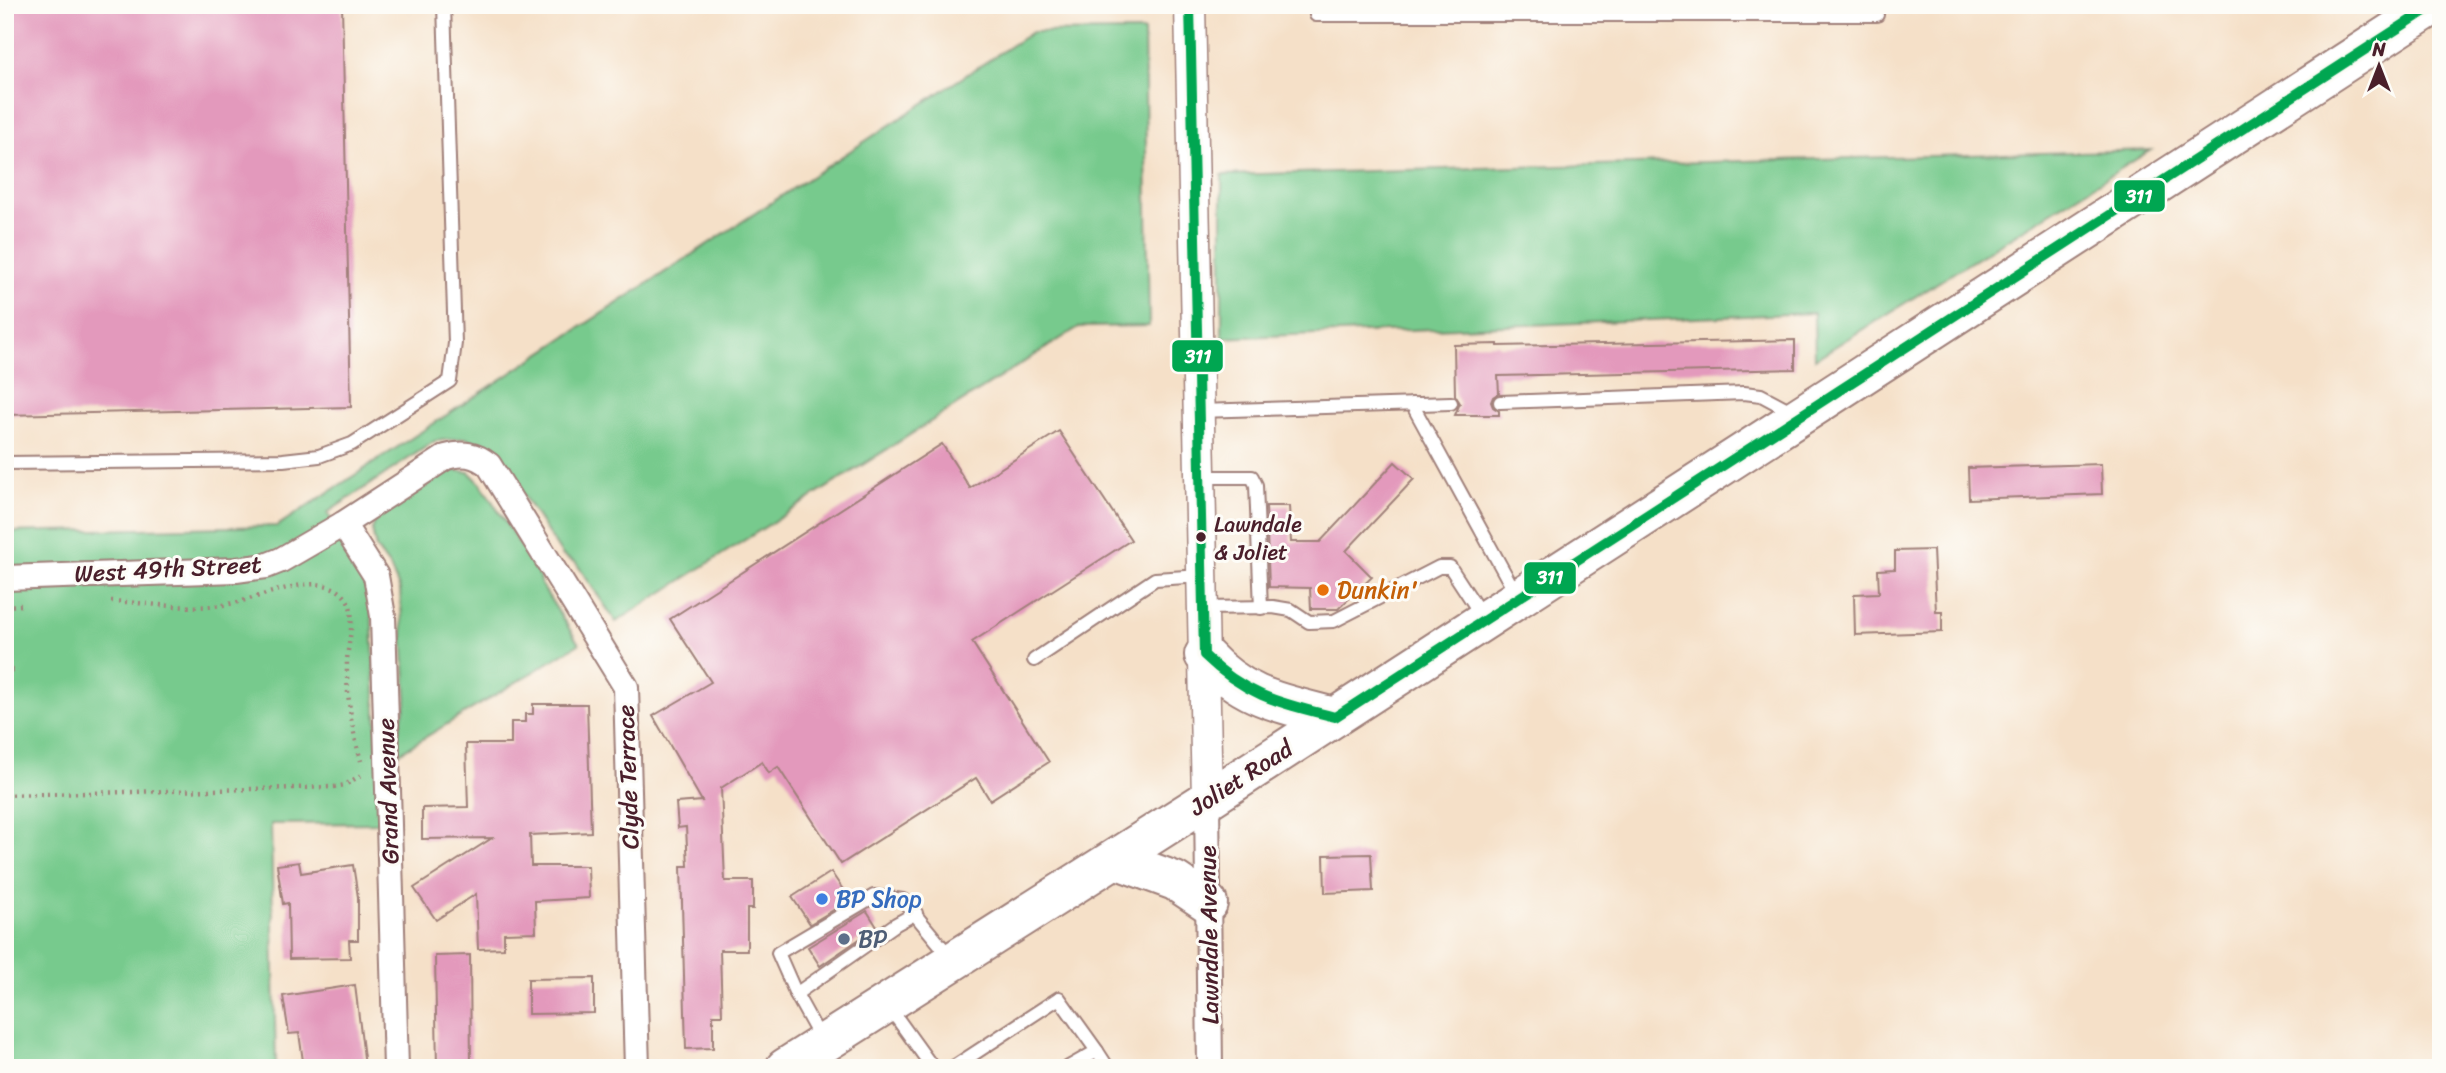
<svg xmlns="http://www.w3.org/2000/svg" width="2446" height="1073" font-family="Sriracha,sans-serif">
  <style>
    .green { fill: #77ca8d; stroke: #60745c; stroke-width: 2 }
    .building { fill: #e399bc }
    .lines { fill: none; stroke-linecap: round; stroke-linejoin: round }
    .service-casing { stroke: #a0807a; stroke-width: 16 }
    .minor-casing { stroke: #a0807a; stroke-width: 28 }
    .tertiary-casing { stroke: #a0807a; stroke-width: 33 }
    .primary-casing { stroke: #a0807a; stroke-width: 42 }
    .path { stroke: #a0807a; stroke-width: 4.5; stroke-dasharray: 2 5; stroke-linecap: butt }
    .service { stroke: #fff; stroke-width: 12 }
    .minor { stroke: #fff; stroke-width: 24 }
    .tertiary { stroke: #fff; stroke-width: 30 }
    .primary { stroke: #fff; stroke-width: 38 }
    .bus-1-casing { stroke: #fdfcf7; stroke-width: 16 }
    .bus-1 { stroke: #00a651; stroke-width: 10 }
    .bus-dot { fill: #4a1f2b; stroke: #fdfcf7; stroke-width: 2.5 }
    .food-dot { fill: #e8710a; stroke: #fdfcf7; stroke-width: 2.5 }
    .shop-dot { fill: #3f7fe0; stroke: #fdfcf7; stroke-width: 2.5 }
    .service-dot { fill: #5c6f8a; stroke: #fdfcf7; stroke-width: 2.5 }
    .labels { text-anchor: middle; stroke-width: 6; stroke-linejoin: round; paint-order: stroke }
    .bus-label { font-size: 22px; fill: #4a1f2b; stroke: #fdfcf7; text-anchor: start }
    .street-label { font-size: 24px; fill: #4a1f2b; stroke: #fdfcf7 }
    .food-label { font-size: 24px; fill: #c56008; stroke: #fdfcf7; text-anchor: start }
    .shop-label { font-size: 24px; fill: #366cbe; stroke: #fdfcf7; text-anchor: start }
    .service-label { font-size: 24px; fill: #4e5e75; stroke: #fdfcf7; text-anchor: start }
    .line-badge { stroke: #fdfcf7; stroke-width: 2.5 }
    .badge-label { font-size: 19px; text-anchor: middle; font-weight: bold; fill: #fff }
  </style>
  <rect width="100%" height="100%" fill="#fdfcf7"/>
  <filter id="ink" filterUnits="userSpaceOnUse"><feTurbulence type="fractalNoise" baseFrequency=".0143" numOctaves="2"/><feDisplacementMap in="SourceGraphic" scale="14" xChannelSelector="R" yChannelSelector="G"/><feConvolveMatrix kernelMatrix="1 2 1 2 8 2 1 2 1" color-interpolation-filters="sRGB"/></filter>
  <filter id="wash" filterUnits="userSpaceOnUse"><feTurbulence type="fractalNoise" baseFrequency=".00686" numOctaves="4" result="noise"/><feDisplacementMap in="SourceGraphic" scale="28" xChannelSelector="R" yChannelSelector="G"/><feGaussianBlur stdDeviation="1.57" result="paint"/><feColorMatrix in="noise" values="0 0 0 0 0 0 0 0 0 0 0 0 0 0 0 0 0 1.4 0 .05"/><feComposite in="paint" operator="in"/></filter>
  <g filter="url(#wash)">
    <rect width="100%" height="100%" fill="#f5e0c8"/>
    <g class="green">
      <path d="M1144,31l5,295 -70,1 -463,295 -40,-59 -13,-7 -67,-102 -30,-16 -31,3 -108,72 43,62 11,248 -110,1 5,244h-271v-536l272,-6 755,-494z"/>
      <path d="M2151,150l-336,209 -1,-46 -592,25v-163z"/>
      <path d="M452,470l17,2 12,12 57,89 4,13 37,58 -183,111 2,-23 9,-33 -7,-109 -10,-23 -14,-19 -4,-18 5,-14z"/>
    </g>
    <g id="blocks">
      <g class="building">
        <path d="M5,5h337l9,402 -346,8z"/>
        <path d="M1795,340v29l-297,7 1,17 -6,4 -2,5 2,5 6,4v4h-44l5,-12 -5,-8 -1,-50 44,-1v2z"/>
        <path d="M1059,431l72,109 -159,102 77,120 -59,38 -14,-22 -135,86 -63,-97 -9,6 -7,-11 -41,26 4,93h28v28h-6v41h-27l2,65h-9v33l-27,1 -5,-183h7l-2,-39 -8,1 -2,-25 26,-2 -49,-85 58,-34 -41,-63 272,-175 28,44z"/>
        <path d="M1395,462l19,17 -68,72 26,26 -34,32h-27l-1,-21 -41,-1 -3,-81h23l2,36h29z"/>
        <path d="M2101,464l1,30 -133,5 -1,-31z"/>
        <path d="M1933,550l3,62h6v20l-87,3 -1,-41 25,-1 -1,-23 17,-1v-18z"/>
        <path d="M533,704h54l4,128 -61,3 1,31h57l1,32 -54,3 1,31 -32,1v15l-26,1 -2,-55 -40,26 -22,-32 78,-50 -70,1v-31l46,-1 -2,-63h45v-22h14v-8h8z"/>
        <path d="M1371,854l2,37 -48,2 -1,-38z"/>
        <path d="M299,862l2,11 52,-8 5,32v43h-9l1,18 -61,1 -1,-56 -5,1 -6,-39z"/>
        <path d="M831,872l19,28 -40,24 -18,-27z"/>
        <path d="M867,911l10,16 -57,39 -12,-19z"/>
        <path d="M470,955l1,113h-34l-2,-112z"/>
        <path d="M594,978v35l-66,1v-35z"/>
        <path d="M355,985l10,81 -61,2 -5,-35 -10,1 -6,-38z"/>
      </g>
    </g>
  </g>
  <g filter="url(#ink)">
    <use href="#blocks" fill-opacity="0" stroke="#a0807a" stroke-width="2"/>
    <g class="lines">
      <g class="service-casing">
        <g id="service">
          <path d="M1315,5l1,10h561v-10"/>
          <path d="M1500,402l244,-9 17,2 32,17"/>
          <path d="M1412,404l104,190"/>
          <path d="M1199,411l252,-8"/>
          <path d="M5,463l278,-3 36,-4 33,-12 98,-63 5,-38 -11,-338"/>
          <path d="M1200,477h52l4,8 5,123"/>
          <path d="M1203,608l70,-1 18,3 18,12 25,-1 105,-54h11l32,49"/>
          <path d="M1034,660l121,-81 47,-3"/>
          <path d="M796,994l100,-70 20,-11"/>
          <path d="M889,1007l44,61"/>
          <path d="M822,1041l-26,-47 -18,-41 96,-57 29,4 48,58"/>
          <path d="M1097,1051l11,17"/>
          <path d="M952,1068l107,-70 38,53 -30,17"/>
        </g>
      </g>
      <g class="minor-casing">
        <g id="minor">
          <path d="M343,524l33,52 7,40 13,452"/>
          <path d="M5,578l231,-8 30,-4 15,-6 62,-36 103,-67c17,-5 29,-3 43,8l137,222 11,381"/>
          <path d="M1207,800l3,268"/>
        </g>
      </g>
      <g class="tertiary-casing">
        <path id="tertiary" d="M1190,5l17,795"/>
      </g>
      <g class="primary-casing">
        <g id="primary">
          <path d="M1204,655c41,44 76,48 131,62"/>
          <path d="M1115,859l60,22 33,22"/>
          <path d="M785,1068l422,-268 1227,-795"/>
        </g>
      </g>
      <g class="path">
        <path d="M111,601c38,2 74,9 112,4 30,-4 72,-25 100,-20 14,2 27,12 28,27 2,16 -3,33 -4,48 -1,34 5,69 14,101"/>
        <path d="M5,606l17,-1"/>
        <path d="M5,671l10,-1"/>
        <path d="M5,795l329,-8 11,-2 19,-12"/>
      </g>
      <use href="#service" class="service"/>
      <use href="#minor" class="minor"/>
      <use href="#tertiary" class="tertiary"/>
      <use href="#primary" class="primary"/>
      <g class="bus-1-casing">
        <path id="bus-1" d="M1190,5l14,650c42,41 76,48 131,62l1099,-712"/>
      </g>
      <use href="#bus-1" class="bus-1"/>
    </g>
  </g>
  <circle class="bus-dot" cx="1201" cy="537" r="6"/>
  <circle class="food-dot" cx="1323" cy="590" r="7"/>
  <circle class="shop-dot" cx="822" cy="899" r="7"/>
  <circle class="service-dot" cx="844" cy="939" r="7"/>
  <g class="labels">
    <g class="bus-label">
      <text x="1214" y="532">Lawndale<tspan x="1214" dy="28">&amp; Joliet</tspan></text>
    </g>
    <g class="street-label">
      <text transform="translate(168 569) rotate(-3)" y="8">West 49th Street</text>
      <text transform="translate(628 777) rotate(-92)" y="8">Clyde Terrace</text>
      <text transform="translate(1241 778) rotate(-33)" y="8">Joliet Road</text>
      <text transform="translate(388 791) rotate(-92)" y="8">Grand Avenue</text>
      <text transform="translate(1209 935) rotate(-91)" y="8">Lawndale Avenue</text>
    </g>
    <g class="food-label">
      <text x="1337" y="598">Dunkin'</text>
    </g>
    <g class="shop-label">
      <text x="836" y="907">BP Shop</text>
    </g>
    <g class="service-label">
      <text x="858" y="947">BP</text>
    </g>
  </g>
  <g class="line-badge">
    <rect x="2113" y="179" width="53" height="34" rx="7" fill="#00a651"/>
    <rect x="1171" y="339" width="53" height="34" rx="7" fill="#00a651"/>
    <rect x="1523" y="561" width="54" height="34" rx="7" fill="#00a651"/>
  </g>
  <g class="badge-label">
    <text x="2139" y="203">311</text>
    <text x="1198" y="363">311</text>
    <text x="1550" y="584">311</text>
  </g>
  <rect width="2446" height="1073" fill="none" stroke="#fdfcf7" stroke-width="28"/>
  <g transform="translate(2379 66)" stroke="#fdfcf7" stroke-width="5" paint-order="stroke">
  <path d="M0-5L12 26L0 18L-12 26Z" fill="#4a1f2b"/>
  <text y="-10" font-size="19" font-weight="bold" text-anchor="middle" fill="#4a1f2b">N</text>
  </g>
</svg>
